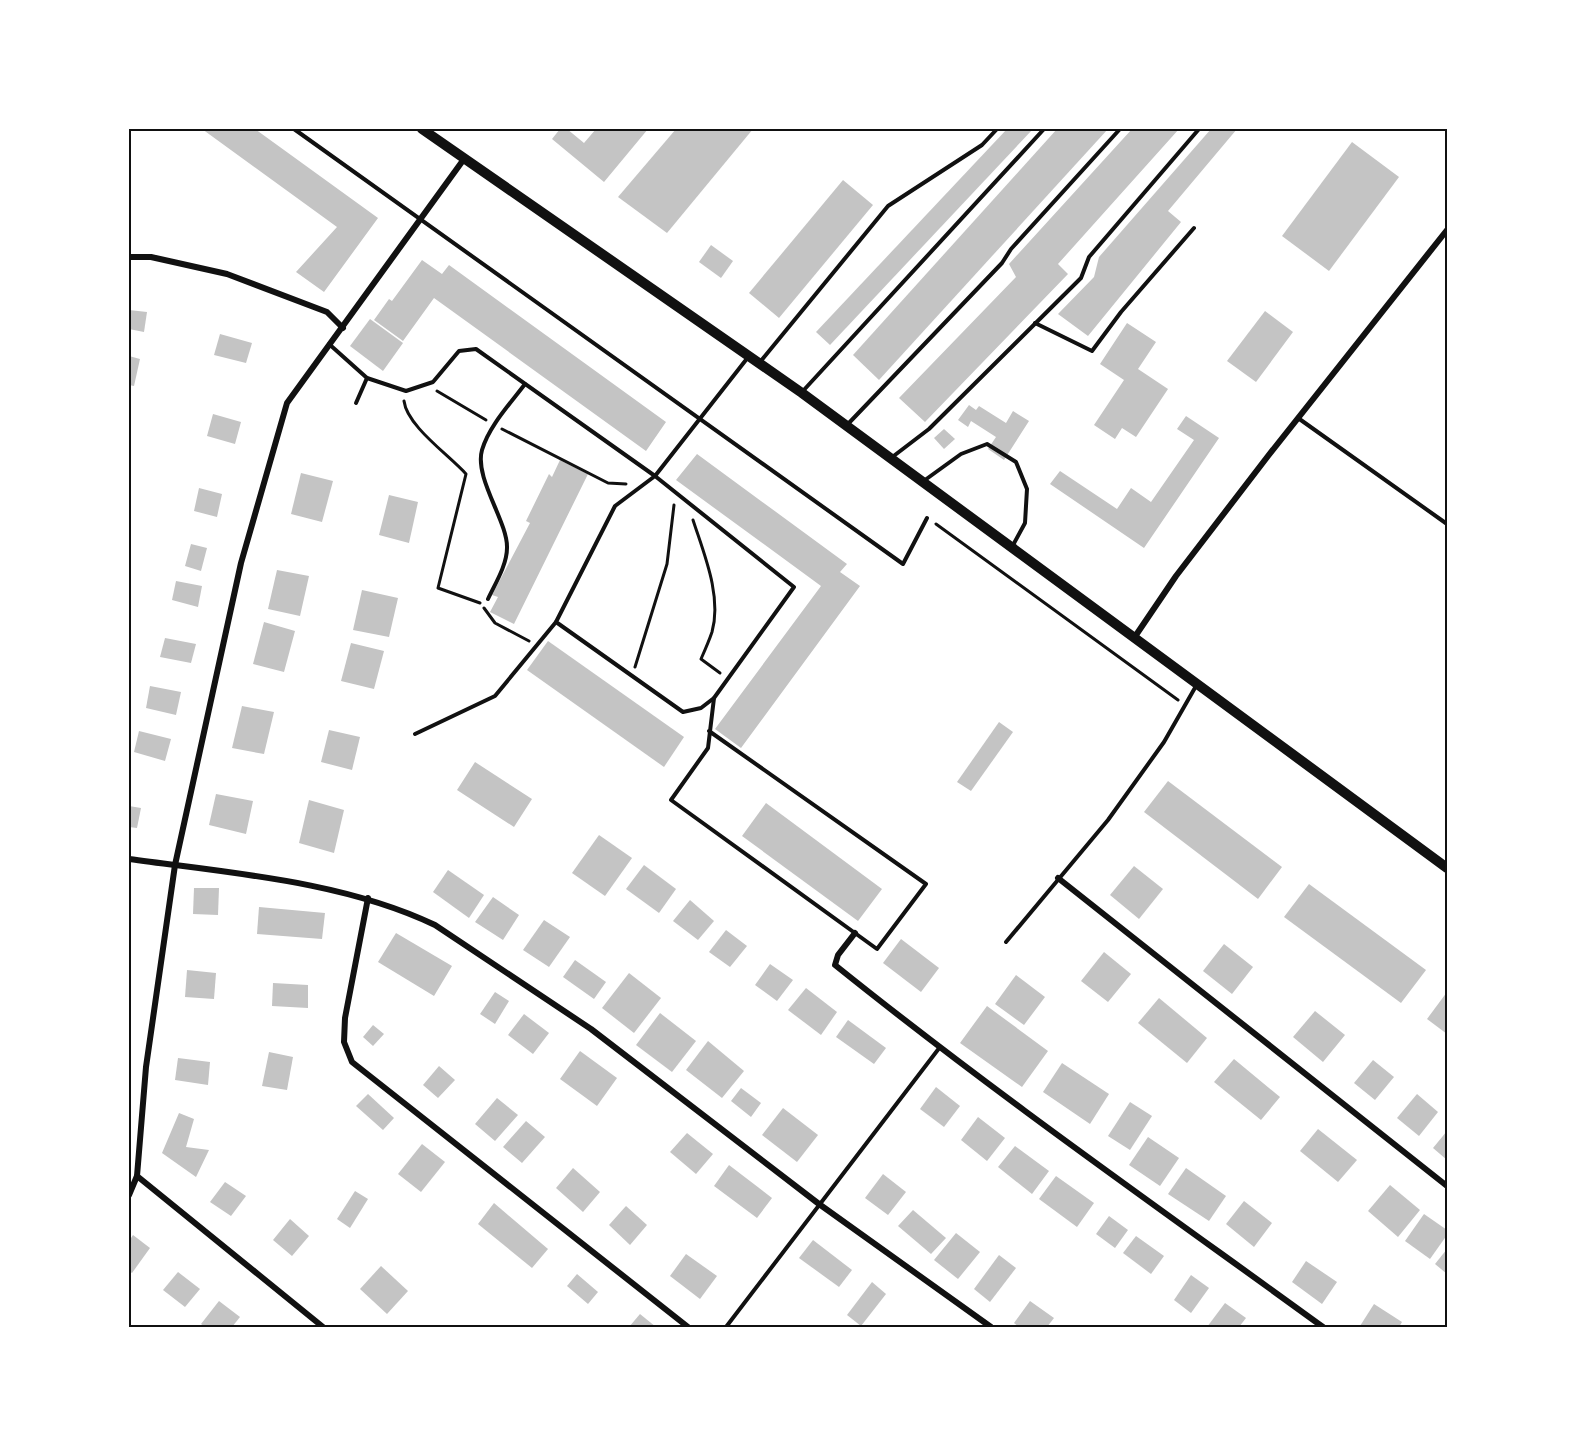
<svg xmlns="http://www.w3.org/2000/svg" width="1576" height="1456" font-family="Commissioner,sans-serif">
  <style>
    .building { fill: #c4c4c4 }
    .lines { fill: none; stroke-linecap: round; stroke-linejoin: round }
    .path { stroke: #111; stroke-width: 3 }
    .service { stroke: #111; stroke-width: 4 }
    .minor { stroke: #111; stroke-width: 6 }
    .secondary { stroke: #111; stroke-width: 10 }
    .neatline { fill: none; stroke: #111; stroke-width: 2 }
  </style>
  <rect width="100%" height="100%" fill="#fff"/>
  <g class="building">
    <path d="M202,129h53l123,89 -54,74 -28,-20 41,-45z"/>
    <path d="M560,129h7l17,14 12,-14h52l-44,53 -52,-43z"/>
    <path d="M676,129h77l-86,104 -49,-36z"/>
    <path d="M1007,129h26l-203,216 -14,-13z"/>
    <path d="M1057,129h51l-229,251 -26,-25z"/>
    <path d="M1132,129h47l-121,135 10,10 -143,148 -26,-24 117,-121 -7,-13z"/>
    <path d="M1211,129h26l-69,82 13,11 -93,114 -30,-22 36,-37 5,-20z"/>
    <path d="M1352,142l47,35 -70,94 -47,-35z"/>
    <path d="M843,180l30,25 -94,113 -30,-25z"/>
    <path d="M711,245l22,16 -12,17 -22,-16z"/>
    <path d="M422,260l20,14 7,-9 217,157 -20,29 -212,-153 -31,43 -29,-21 15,-21 3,2z"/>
    <path d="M129,310l18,2 -3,20 -15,-3z"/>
    <path d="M1265,311l28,21 -37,50 -29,-21z"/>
    <path d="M370,319l33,24 -20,28 -33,-25z"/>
    <path d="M1127,323l29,19 -18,27 30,20 -32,48 -14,-9 -7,11 -21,-14 30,-45 -24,-16z"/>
    <path d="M220,334l32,9 -6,20 -32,-8z"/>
    <path d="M129,356l11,3 -6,27 -5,-1z"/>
    <path d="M969,405l7,5 3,-4 27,17 7,-12 16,10 -25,39 -16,-11 8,-12 -25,-16 -3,6 -10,-7z"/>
    <path d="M213,414l28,8 -6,22 -28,-8z"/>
    <path d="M1186,416l33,22 -75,110 -94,-64 10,-13 57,38 14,-21 20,14 43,-62 -17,-11z"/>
    <path d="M944,429l11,10 -11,10 -10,-11z"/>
    <path d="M697,454l150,110 -7,8 20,14 -119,162 -26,-19 106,-143 -145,-106z"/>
    <path d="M560,460l28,14 -74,150 -24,-12 8,-15 -6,-2 38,-72 -4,-2 23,-47 3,3z"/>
    <path d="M301,473l32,8 -11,41 -31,-8z"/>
    <path d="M199,488l23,6 -5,23 -23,-6z"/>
    <path d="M389,495l29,7 -9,41 -30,-8z"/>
    <path d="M191,544l16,4 -6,23 -16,-5z"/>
    <path d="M277,570l32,6 -9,40 -32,-7z"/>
    <path d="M176,581l26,5 -4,21 -26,-7z"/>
    <path d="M362,590l36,8 -9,39 -36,-7z"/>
    <path d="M264,622l31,9 -11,41 -31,-8z"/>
    <path d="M165,638l31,6 -5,19 -31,-6z"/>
    <path d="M548,641l136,96 -20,30 -137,-97z"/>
    <path d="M351,643l33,8 -10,38 -33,-8z"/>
    <path d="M150,686l31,6 -5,23 -30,-7z"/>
    <path d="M242,706l32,6 -10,42 -32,-6z"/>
    <path d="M999,722l14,10 -42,59 -14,-9z"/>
    <path d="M329,730l31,7 -8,33 -31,-8z"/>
    <path d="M139,731l32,8 -6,22 -31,-9z"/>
    <path d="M475,762l57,37 -18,28 -57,-37z"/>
    <path d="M1168,781l114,86 -24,32 -114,-87z"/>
    <path d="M216,794l37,7 -7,33 -37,-9z"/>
    <path d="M309,800l35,10 -10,43 -35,-10z"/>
    <path d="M766,803l116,86 -24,32 -116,-85z"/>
    <path d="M129,806l12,2 -4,20 -8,-1z"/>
    <path d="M599,835l33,23 -27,38 -33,-23z"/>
    <path d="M644,865l32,24 -17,24 -33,-24z"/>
    <path d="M1134,866l29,23 -24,30 -29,-24z"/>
    <path d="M448,870l36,25 -15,23 -36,-26z"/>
    <path d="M1309,884l117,86 -25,33 -117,-86z"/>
    <path d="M194,888h25l-1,27 -25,-1z"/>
    <path d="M493,897l26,18 -16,25 -28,-18z"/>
    <path d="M690,900l24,21 -16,19 -25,-19z"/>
    <path d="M259,907l66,6 -3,26 -65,-5z"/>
    <path d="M544,920l26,17 -21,30 -26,-17z"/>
    <path d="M726,930l21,16 -17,21 -21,-15z"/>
    <path d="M396,933l56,33 -18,30 -56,-34z"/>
    <path d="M901,939l38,29 -18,24 -38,-29z"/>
    <path d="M1224,944l29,23 -21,27 -29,-23z"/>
    <path d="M1104,952l27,22 -23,28 -27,-21z"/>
    <path d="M575,960l31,22 -12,17 -31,-22z"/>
    <path d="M770,964l23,16 -16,21 -22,-16z"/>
    <path d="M187,970l29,3 -2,26 -29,-2z"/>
    <path d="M629,973l32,25 -27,35 -32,-25z"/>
    <path d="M1016,975l29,22 -21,28 -29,-21z"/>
    <path d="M273,983l35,2v23l-36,-2z"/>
    <path d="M806,988l31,24 -16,23 -33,-25z"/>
    <path d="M495,992l14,9 -14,23 -15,-10z"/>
    <path d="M1447,992v42l-20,-15z"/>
    <path d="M1159,998l48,40 -20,25 -49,-40z"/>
    <path d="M987,1006l61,45 -26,36 -62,-44z"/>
    <path d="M1315,1011l30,24 -22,27 -30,-25z"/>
    <path d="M660,1013l36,28 -24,31 -36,-27z"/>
    <path d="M524,1014l25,19 -16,21 -25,-19z"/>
    <path d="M848,1020l38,28 -12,16 -38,-27z"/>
    <path d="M373,1025l11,9 -11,12 -10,-9z"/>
    <path d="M708,1041l36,30 -22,27 -36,-28z"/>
    <path d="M580,1051l37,27 -20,28 -37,-27z"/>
    <path d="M269,1052l24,5 -6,33 -25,-4z"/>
    <path d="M178,1058l32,4 -2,23 -33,-5z"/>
    <path d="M1234,1059l46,38 -19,23 -47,-38z"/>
    <path d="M1373,1060l21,17 -19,23 -21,-17z"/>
    <path d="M1062,1063l47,31 -19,30 -47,-32z"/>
    <path d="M439,1066l16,14 -17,18 -15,-13z"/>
    <path d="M936,1087l24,19 -16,21 -24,-18z"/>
    <path d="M741,1088l20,15 -10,14 -20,-16z"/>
    <path d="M368,1094l26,24 -11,12 -27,-24z"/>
    <path d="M1417,1094l21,18 -19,24 -22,-18z"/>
    <path d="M497,1098l21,17 -23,26 -20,-17z"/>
    <path d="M1130,1102l22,14 -22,34 -22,-14z"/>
    <path d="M783,1108l35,27 -21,27 -35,-27z"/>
    <path d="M179,1113l15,6 -8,28 23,3 -13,27 -34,-24z"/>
    <path d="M978,1117l27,21 -18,23 -26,-21z"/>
    <path d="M526,1121l19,16 -23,26 -19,-16z"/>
    <path d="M1318,1129l39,31 -19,22 -38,-31z"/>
    <path d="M1447,1131v29l-14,-12z"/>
    <path d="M687,1133l26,21 -17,20 -26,-22z"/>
    <path d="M1148,1137l31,21 -19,28 -31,-21z"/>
    <path d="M422,1144l23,18 -24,30 -23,-18z"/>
    <path d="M1015,1146l34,25 -17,23 -34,-27z"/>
    <path d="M729,1165l43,33 -15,20 -43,-32z"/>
    <path d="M573,1168l27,24 -17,20 -27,-24z"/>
    <path d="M1186,1168l40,28 -17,25 -41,-27z"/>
    <path d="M883,1174l23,18 -18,23 -23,-17z"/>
    <path d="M1056,1176l38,27 -17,24 -38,-28z"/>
    <path d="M225,1182l21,14 -15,20 -21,-14z"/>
    <path d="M1390,1185l30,25 -22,27 -30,-26z"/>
    <path d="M355,1191l13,8 -18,29 -13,-9z"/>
    <path d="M1244,1201l28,22 -18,24 -28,-23z"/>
    <path d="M494,1203l54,46 -16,19 -54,-44z"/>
    <path d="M626,1206l21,19 -17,20 -21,-20z"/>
    <path d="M913,1210l33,28 -15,16 -33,-28z"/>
    <path d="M1424,1214l23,16v5l-17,24 -25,-18z"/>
    <path d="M1109,1216l19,14 -13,18 -19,-14z"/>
    <path d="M290,1219l19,17 -17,20 -19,-16z"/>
    <path d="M956,1233l24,19 -22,27 -24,-19z"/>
    <path d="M133,1235l17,13 -18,25 -3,-2v-30z"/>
    <path d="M1136,1236l28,20 -13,18 -28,-21z"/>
    <path d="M813,1240l39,30 -13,17 -40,-29z"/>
    <path d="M1447,1249v25l-12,-10z"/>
    <path d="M686,1254l31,22 -17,23 -30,-23z"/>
    <path d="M999,1255l17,13 -26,34 -16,-13z"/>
    <path d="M1306,1261l31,21 -15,22 -30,-22z"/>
    <path d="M381,1266l27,25 -21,23 -27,-25z"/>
    <path d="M178,1272l22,17 -15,18 -22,-17z"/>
    <path d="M577,1274l21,18 -10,12 -21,-18z"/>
    <path d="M1191,1275l18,13 -18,25 -17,-13z"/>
    <path d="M872,1282l14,12 -25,32 -14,-11z"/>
    <path d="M219,1301l21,16 -8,10h-27l-4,-3z"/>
    <path d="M1030,1301l24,17 -7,9h-28l-5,-4z"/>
    <path d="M1225,1303l21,15 -7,9h-32z"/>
    <path d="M1374,1304l28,18 -3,5 -39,-1z"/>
    <path d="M640,1314l16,13h-27z"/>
  </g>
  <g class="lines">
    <g class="path">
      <path d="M437,391l49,29"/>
      <path d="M404,401c3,25 45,54 62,73l-28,114 42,15"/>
      <path d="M502,429l106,54 18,1"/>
      <path d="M693,520c11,34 29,76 19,112 -3,9 -7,18 -11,27l19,14"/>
      <path d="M936,524l242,176"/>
      <path d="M484,608l11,15 34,18"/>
      <path d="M635,667l32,-103 7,-59"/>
    </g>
    <g class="service">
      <path d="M294,129l609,435 24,-46"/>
      <path d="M1035,323l57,28 29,-39 73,-84"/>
      <path d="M329,344l38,34 39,13 27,-9 26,-31 17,-2 179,127 139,111 -80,111 -13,10 -18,4 -127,-90 59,-116 40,-30 94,-120"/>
      <path d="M760,362l128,-156 94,-61 15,-16"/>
      <path d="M802,392l242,-263"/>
      <path d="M356,403l11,-25"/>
      <path d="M1298,418l149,106"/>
      <path d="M847,425l155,-162 9,-14 109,-120"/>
      <path d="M891,458l38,-29 152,-151 8,-21 110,-128"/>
      <path d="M925,480l36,-26 26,-10 29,18 11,27 -2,34 -13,24"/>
      <path d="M488,599c7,-15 19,-34 19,-51 1,-26 -33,-70 -25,-98 7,-24 28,-46 43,-66"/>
      <path d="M709,731l217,153 -49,65 -206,-149 37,-52 6,-50"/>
      <path d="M415,734l80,-38 61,-74"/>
      <path d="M1006,942l102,-122 56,-78 32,-56"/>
      <path d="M726,1327l214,-280"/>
    </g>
    <g class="minor">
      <path d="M129,257h22l76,17 100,38 16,16"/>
      <path d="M1134,638l42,-62 92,-120 179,-226"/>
      <path d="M129,859c101,14 214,22 306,66l156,104 228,175 172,123"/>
      <path d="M1058,878l389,308"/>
      <path d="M368,898l-23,120 -1,24 8,20 336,265"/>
      <path d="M855,933l-17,22 -3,10c158,127 324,243 488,362"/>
      <path d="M129,1195l8,-19"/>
      <path d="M323,1327l-186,-151 9,-109 29,-202 66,-302 46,-160 177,-244"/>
    </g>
    <path class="secondary" d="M422,129l380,264 645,475"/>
  </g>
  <rect width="1576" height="1456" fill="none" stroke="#ffffff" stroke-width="261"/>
  <rect x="130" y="130" width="1316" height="1196" class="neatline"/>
</svg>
